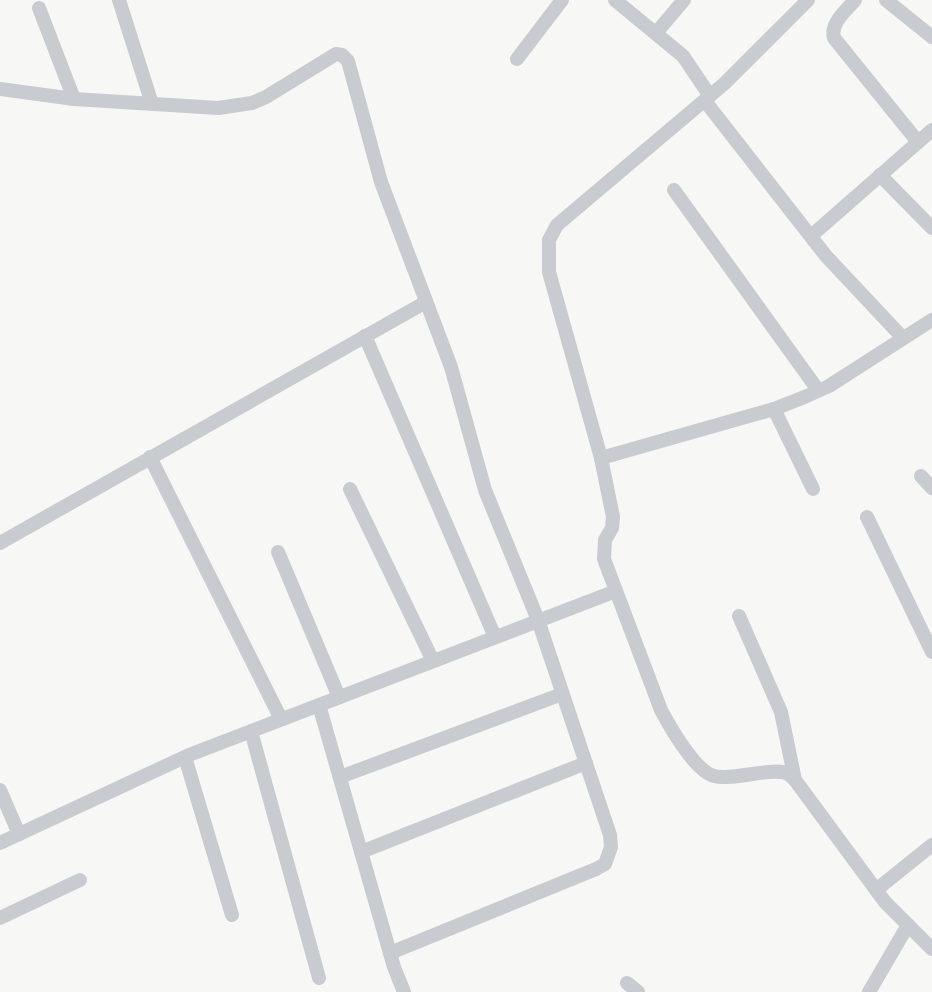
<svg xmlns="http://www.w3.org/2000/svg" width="932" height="992" font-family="'Archivo Narrow',sans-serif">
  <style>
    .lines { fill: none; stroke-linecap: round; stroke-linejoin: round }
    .minor { stroke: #c8cbcf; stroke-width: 14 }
  </style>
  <rect width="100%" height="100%" fill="#f7f8f5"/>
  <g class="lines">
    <g class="minor">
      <path d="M119,0l33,104"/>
      <path d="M615,0l68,56 27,40"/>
      <path d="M808,0l-83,83 -168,142 -8,15v32l52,186 12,59 -1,11 -7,12 -1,19 57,151c9,17 34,61 53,66 19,5 61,-10 74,-2 2,1 5,4 7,6l90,122 47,47"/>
      <path d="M855,0c-9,11 -25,23 -21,38l84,104"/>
      <path d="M886,0l46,37"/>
      <path d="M39,8l35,91"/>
      <path d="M656,33l28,-33"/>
      <path d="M517,59l45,-59"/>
      <path d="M0,89l74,10 144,9 34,-5 14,-6 70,-43 6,1 6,6 33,121 70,185 34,123 53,130 72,215 1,12 -6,17 -9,5 -206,84"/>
      <path d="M705,101l121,155 77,82"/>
      <path d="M880,175l52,53"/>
      <path d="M674,190l144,200"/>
      <path d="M811,236l121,-106"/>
      <path d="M365,336l130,301"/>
      <path d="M774,409l39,80"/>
      <path d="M150,457l131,262"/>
      <path d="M601,458l173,-49 33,-13 22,-10 103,-66"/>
      <path d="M921,476l11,12"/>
      <path d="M350,489l83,172"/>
      <path d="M867,517l65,135"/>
      <path d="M0,543l426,-241"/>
      <path d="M278,552l61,145"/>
      <path d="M739,616l42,96 14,68"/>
      <path d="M319,705l75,262 10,25"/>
      <path d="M251,731l68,247"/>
      <path d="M185,757l47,158"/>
      <path d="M340,777l222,-83"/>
      <path d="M0,790l19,44"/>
      <path d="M0,843l189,-88 427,-164"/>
      <path d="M361,852l225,-89"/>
      <path d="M876,890l56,-45"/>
      <path d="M0,918l80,-38"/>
      <path d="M627,983l11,9"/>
      <path d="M869,992l39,-67"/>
    </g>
  </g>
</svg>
